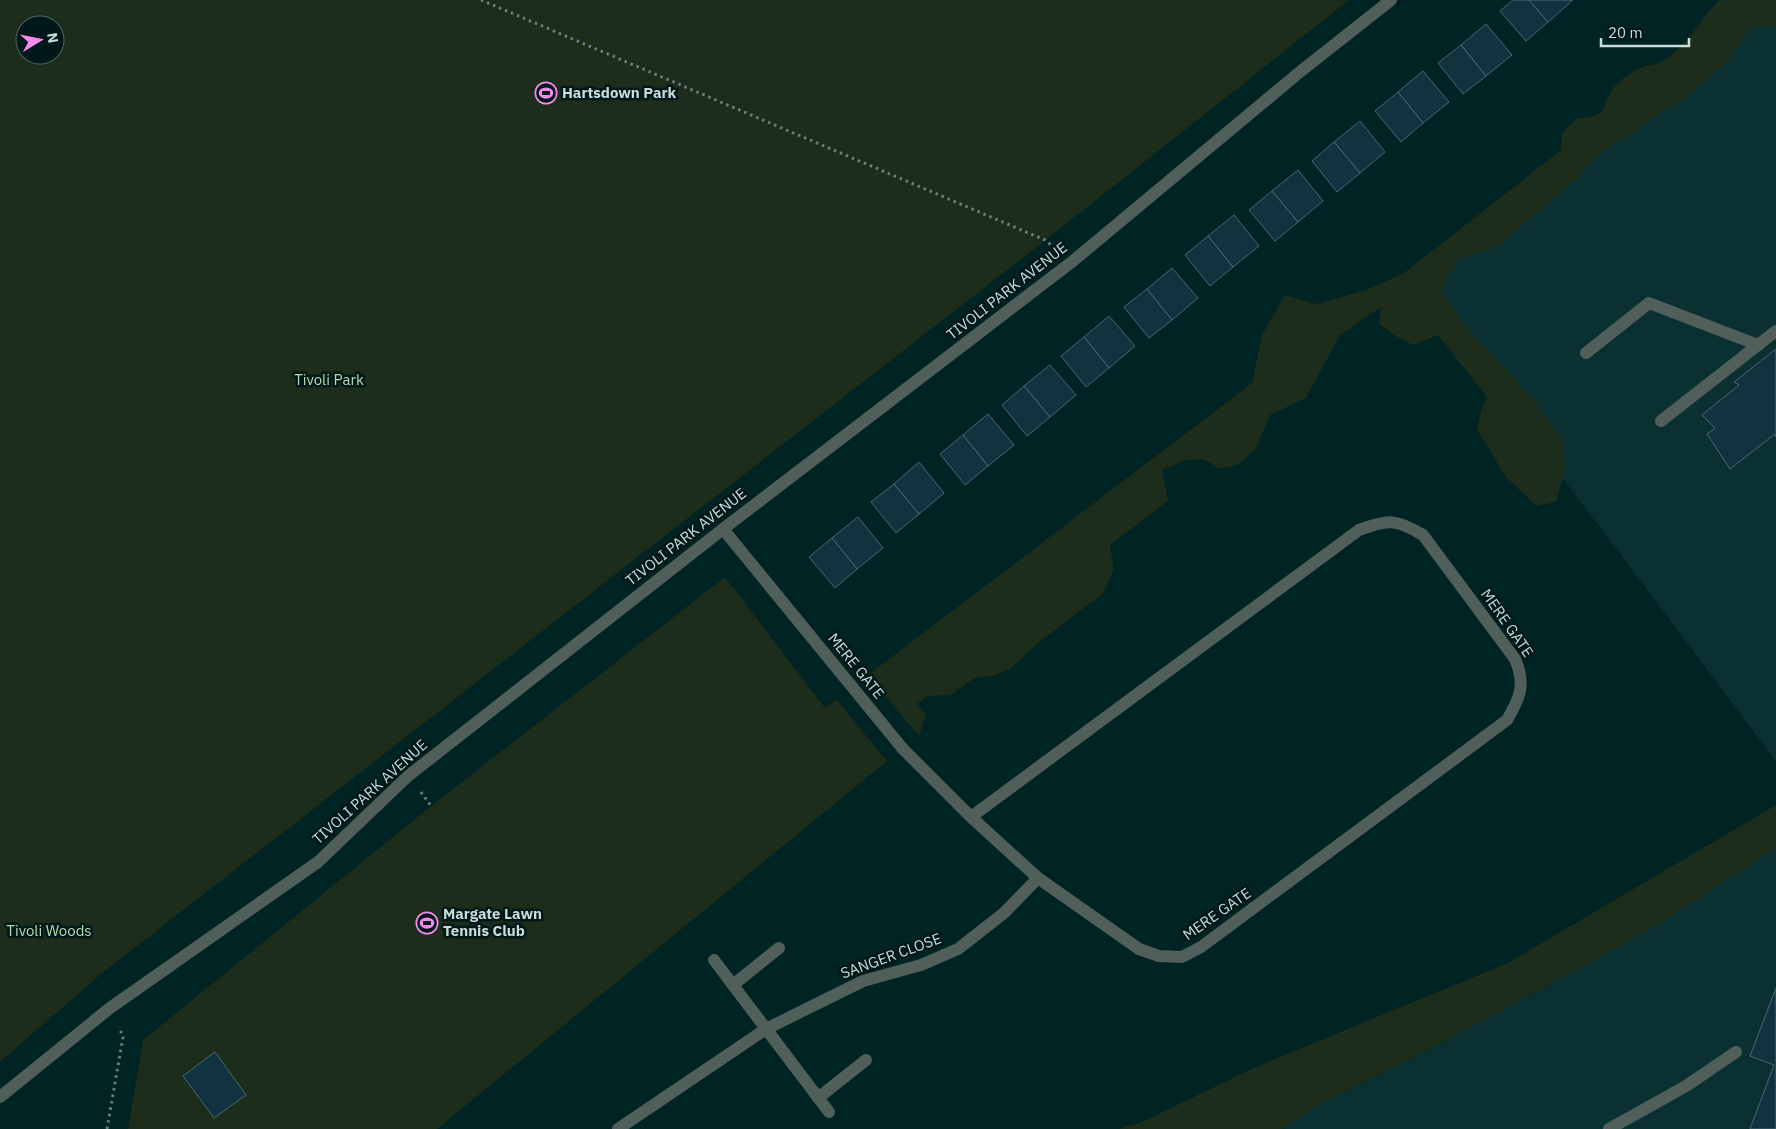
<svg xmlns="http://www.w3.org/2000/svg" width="1776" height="1129" font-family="'IBM Plex Sans',sans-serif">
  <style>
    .built { fill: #0b3031 }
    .green { fill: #1c2d1b; fill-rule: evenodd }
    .building { fill: #11333f; stroke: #486874 }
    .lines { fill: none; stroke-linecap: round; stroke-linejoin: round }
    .path { stroke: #64807f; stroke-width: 3; stroke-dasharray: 2.5 4; stroke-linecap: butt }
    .service { stroke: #505f59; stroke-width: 12 }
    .minor { stroke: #505f59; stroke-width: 12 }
    .labels { text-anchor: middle; stroke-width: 5; stroke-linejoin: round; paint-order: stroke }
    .poi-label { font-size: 15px; font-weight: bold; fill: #c8dcdb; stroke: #001818; text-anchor: start }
    .street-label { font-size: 15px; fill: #c8dcdb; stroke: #001818 }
    .park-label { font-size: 15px; fill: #b5ddb0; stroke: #001818 }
  </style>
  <rect width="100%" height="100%" fill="#002323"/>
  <g class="built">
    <path d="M1776,0v761l-365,-484z"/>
    <path d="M1776,848v281h-494l42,-27 132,-67 132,-71 75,-43z"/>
  </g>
  <g class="green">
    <path d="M0,0h1349l-311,246 -937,728 -101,88zM25,25h30v30h-30z"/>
    <path d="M1719,0h57v27l-24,-1 -23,34 -35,31 -96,64 -21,23 -82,70 -35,10 -20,32 27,38 66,71 30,42 2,30 -9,31 -20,4 -30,-29 -29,-47 4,-19 6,-14 -49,-62 -25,10 -19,-10 -15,-11 2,-17 -41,28 -34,63 -36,17 -14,33 -18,17 -20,4c-16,-18 -38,-7 -56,1l6,31 -58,44 4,25 -11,23 -66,51 -27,25 -17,7 -18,2 -25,17 -22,1 -11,8 9,10 -7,22 -51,-61 384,-292 10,-48 23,-40 31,9 53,-15 35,-16 157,-123 1,-17 15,-15c37,-1 21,-15 40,-34 6,-6 18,-15 26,-17 6,-2 13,-2 18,-5 25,-15 39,-41 58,-62z"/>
    <path d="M725,577l100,131 11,-9 51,62 -450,368h-309l15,-89 288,-234z"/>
    <path d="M1776,805v43l-113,73 -75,43 -132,71 -132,67 -42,27h-163l23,-7 116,-56 250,-103z"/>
  </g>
  <g class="building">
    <path d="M1513,0h16l19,22 -22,19 -26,-30z"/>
    <path d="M1529,0h44l-25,22z"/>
    <path d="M1486,24l26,31 -26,21 -25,-31z"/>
    <path d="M1461,45l25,31 -23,18 -25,-31z"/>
    <path d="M1423,71l26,31 -26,21 -25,-31z"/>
    <path d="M1398,92l25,31 -22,19 -26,-31z"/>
    <path d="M1360,121l25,31 -25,21 -26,-31z"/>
    <path d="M1334,142l26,31 -23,19 -25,-31z"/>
    <path d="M1298,170l25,31 -25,21 -26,-31z"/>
    <path d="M1272,191l26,31 -23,19 -26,-31z"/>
    <path d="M1234,215l25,31 -26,21 -25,-31z"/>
    <path d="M1208,236l25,31 -23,19 -25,-31z"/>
    <path d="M1172,268l26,30 -26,22 -25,-31z"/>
    <path d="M1147,289l25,31 -23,18 -25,-31z"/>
    <path d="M1109,316l26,30 -26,22 -25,-31z"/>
    <path d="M1084,337l25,31 -23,19 -25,-31z"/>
    <path d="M1776,349v88l-1,-3 -45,35 -23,-35 8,-6 -13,-13 37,-30 -5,-3z"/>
    <path d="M1050,365l26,30 -26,22 -26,-31z"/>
    <path d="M1024,386l26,31 -23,19 -25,-31z"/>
    <path d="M988,414l26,31 -26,21 -25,-31z"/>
    <path d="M963,435l25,31 -23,19 -25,-31z"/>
    <path d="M919,462l25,31 -25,21 -25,-30z"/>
    <path d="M894,484l25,30 -23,19 -25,-31z"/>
    <path d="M858,517l25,31 -26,21 -25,-31z"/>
    <path d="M832,538l25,31 -22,19 -26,-31z"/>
    <path d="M1776,988v141h-26l24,-64 -24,-9z"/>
    <path d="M215,1052l31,43 -32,23 -31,-42z"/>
  </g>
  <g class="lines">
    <g class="path">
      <path d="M481,0l564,240 11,9"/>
      <path d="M421,792l10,14"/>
      <path d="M107,1129l16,-92 -4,-10"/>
    </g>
    <g class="service">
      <path d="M1586,353l63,-50 109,42"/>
      <path d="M1661,421l115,-90"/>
      <path d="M733,985l46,-37"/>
      <path d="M818,1098l48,-38"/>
      <path d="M1609,1129l77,-43 50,-34"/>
    </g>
    <g class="minor">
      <path d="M723,529l180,220 68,68 67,61 101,71 20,7 23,1 19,-10 306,-227c13,-22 19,-36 8,-61l-92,-124c-27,-16 -34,-16 -64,-5l-388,287"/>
      <path d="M714,960l115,152"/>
      <path d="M0,1097l110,-89 208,-146 90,-86 315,-247 350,-268 228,-190 90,-71"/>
      <path d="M618,1129l148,-100 97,-48 58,-16 37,-16 46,-36 34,-35"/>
    </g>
  </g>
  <defs>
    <g id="stadium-ring" transform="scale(1.125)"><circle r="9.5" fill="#001818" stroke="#f589ee" stroke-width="1.5"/><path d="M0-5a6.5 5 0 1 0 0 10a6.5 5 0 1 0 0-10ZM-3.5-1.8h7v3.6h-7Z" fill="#f589ee"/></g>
  </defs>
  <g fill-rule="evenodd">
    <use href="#stadium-ring" x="546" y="93"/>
    <use href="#stadium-ring" x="427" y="923"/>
  </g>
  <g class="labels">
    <g class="poi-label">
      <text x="562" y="98">Hartsdown Park</text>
      <text x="443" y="919">Margate Lawn<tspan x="443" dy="17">Tennis Club</tspan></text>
    </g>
    <g class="street-label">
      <text transform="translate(1007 291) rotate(-38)" y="5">TIVOLI PARK AVENUE</text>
      <text transform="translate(686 537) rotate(-38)" y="5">TIVOLI PARK AVENUE</text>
      <text transform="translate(1507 623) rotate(55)" y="5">MERE GATE</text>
      <text transform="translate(856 666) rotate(51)" y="5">MERE GATE</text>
      <text transform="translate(370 792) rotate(-42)" y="5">TIVOLI PARK AVENUE</text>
      <text transform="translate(1217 914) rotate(-35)" y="5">MERE GATE</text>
      <text transform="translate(891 956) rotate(-20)" y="5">SANGER CLOSE</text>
    </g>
    <g class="park-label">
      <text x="329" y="385">Tivoli Park</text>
      <text x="49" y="936">Tivoli Woods</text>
    </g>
  </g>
  <g transform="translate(40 40) rotate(80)"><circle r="24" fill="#001818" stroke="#506666"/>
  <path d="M0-4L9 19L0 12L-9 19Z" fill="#f589ee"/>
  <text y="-8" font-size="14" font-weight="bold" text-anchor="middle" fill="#c8dcdb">N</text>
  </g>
  <path d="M1601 38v8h88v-8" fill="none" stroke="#c8dcdb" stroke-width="2.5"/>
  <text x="1608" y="38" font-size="15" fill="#c8dcdb" stroke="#001818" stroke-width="4" paint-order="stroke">20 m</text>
</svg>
